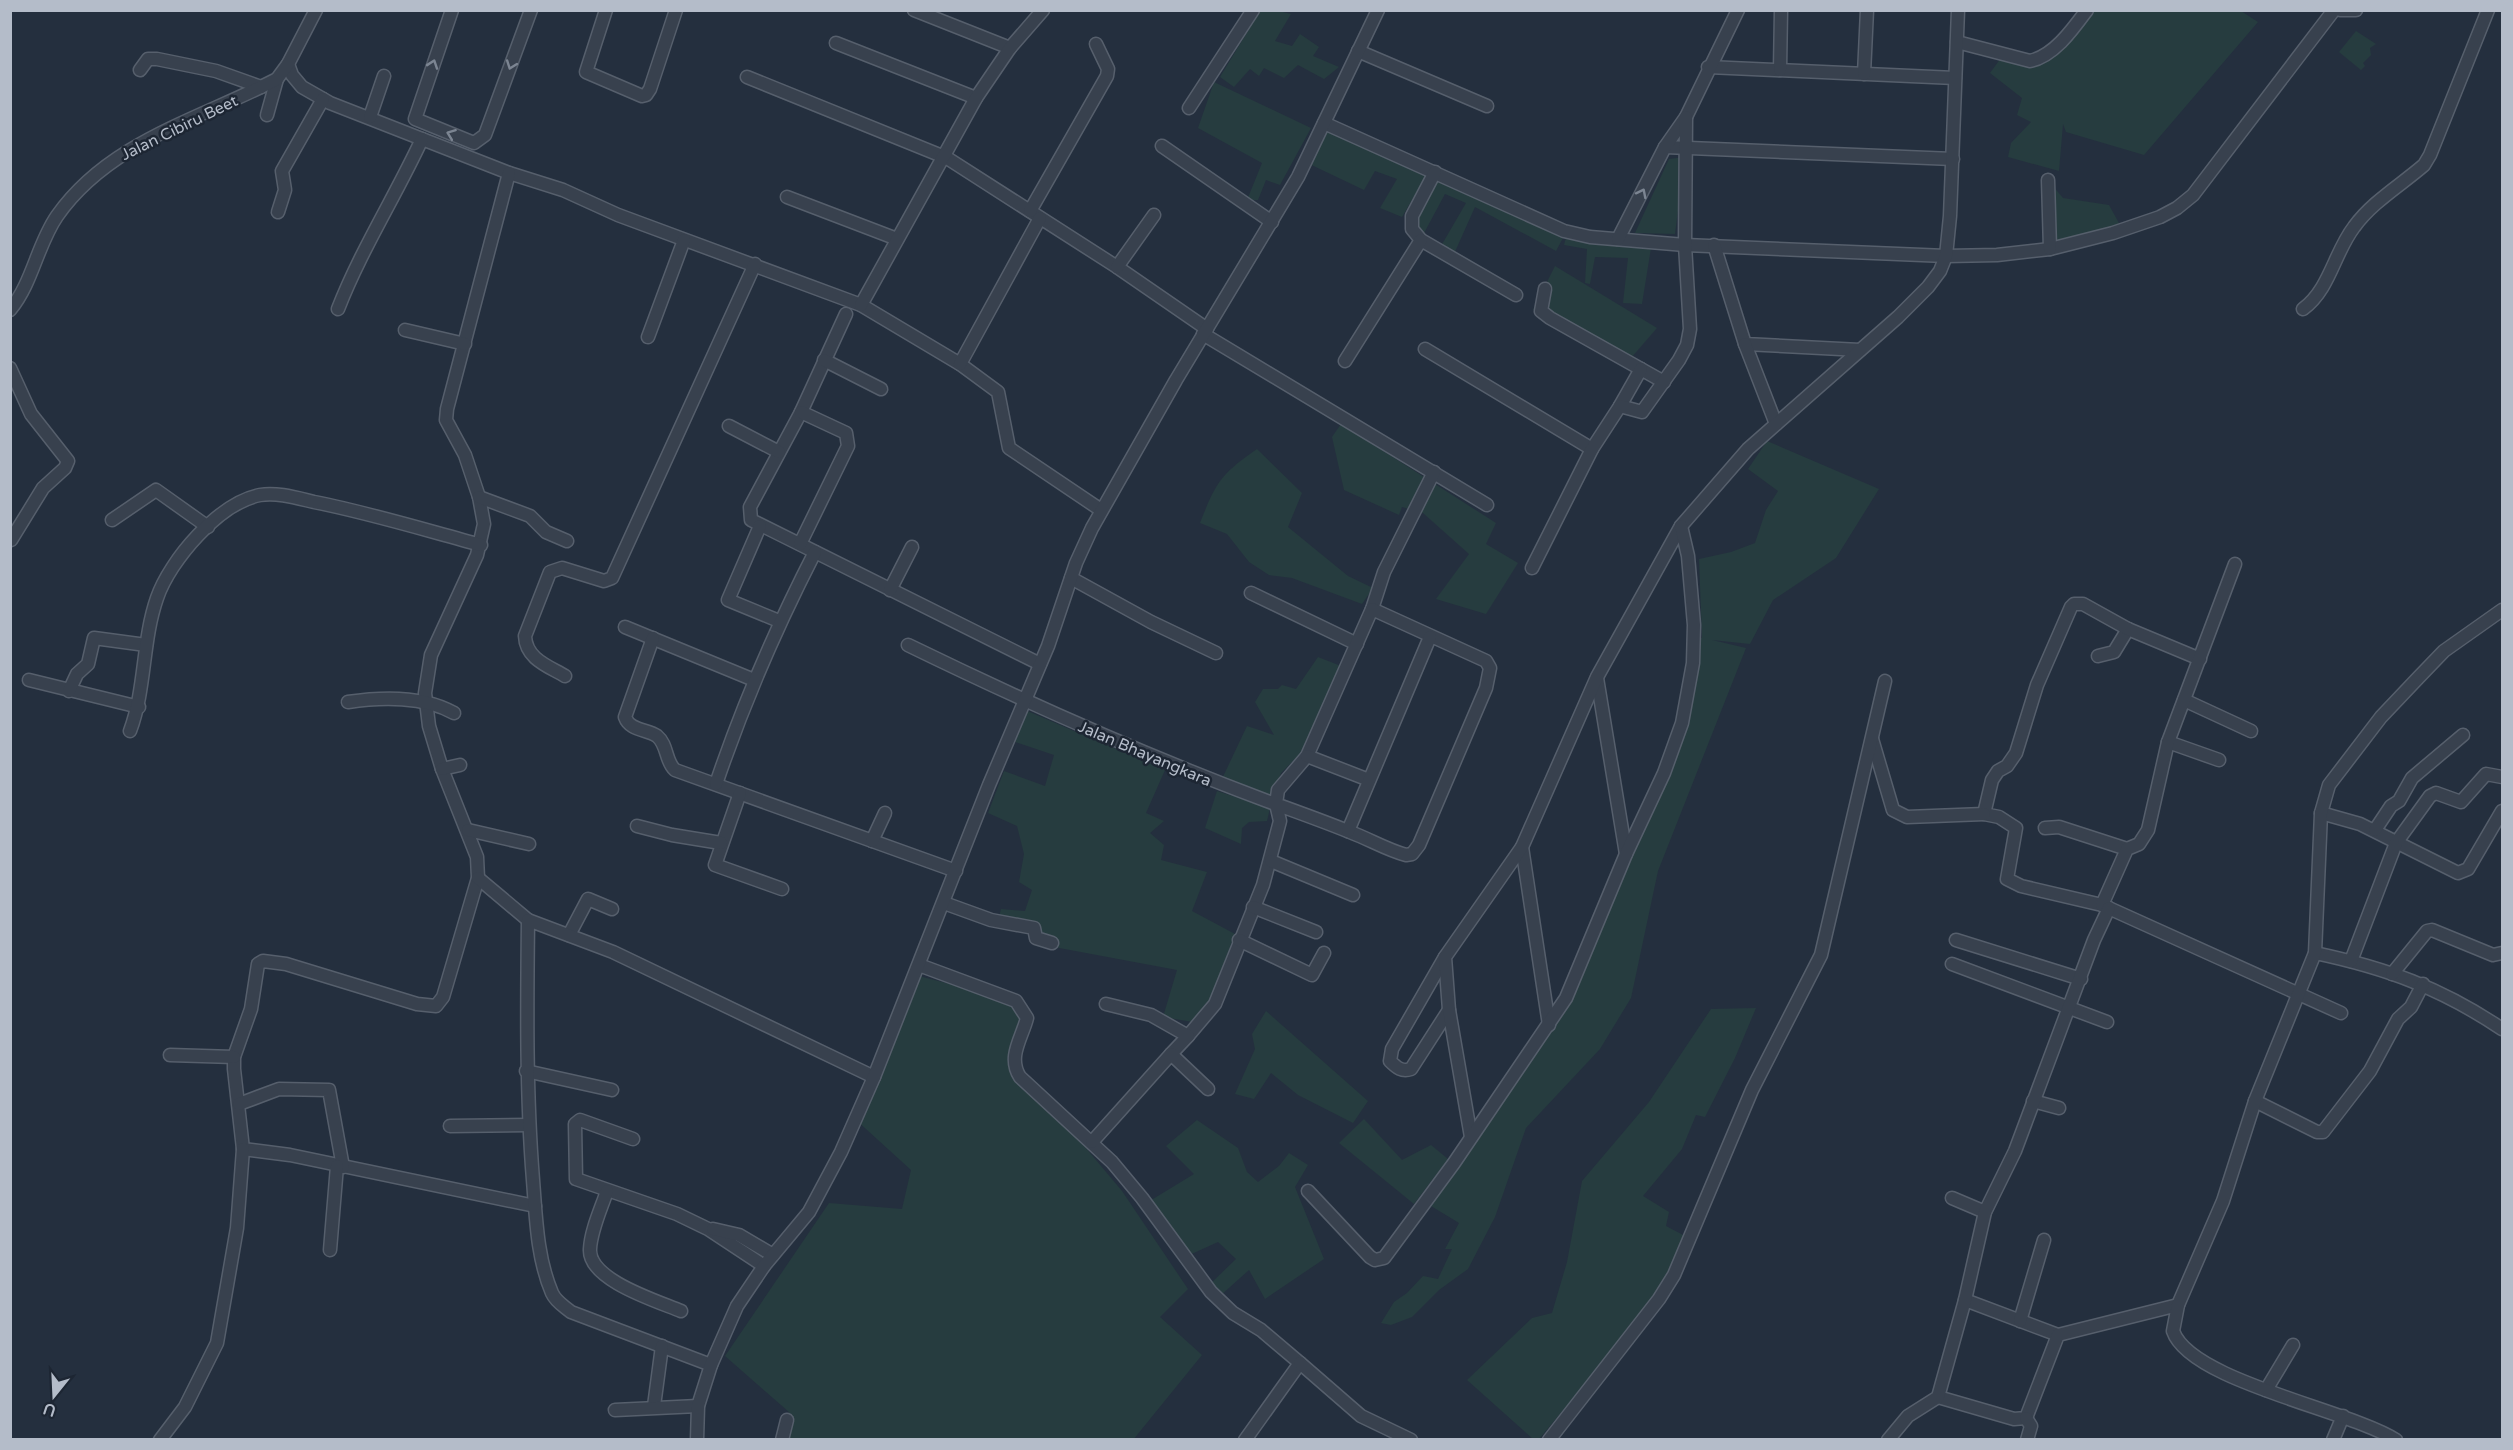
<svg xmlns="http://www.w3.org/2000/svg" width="2513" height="1450" font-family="'Varela Round',sans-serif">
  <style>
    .green { fill: #263c3f }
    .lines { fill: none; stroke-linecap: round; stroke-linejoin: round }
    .minor-casing { stroke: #565f6c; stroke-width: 15 }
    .minor { stroke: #38414e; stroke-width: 12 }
    .oneway { stroke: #7c8592 }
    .labels { text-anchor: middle; stroke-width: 5; stroke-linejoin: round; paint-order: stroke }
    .street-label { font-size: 16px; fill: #b4bcc9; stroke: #1d2633 }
  </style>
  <rect width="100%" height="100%" fill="#242f3e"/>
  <g class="green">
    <path d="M1260,11h19l12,3 -16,27 17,5 8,-12 19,13 -6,9 26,11 -15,12 -26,-14 -14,13 -20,-10 -5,8 -9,-7 -16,18 -14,-10z"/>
    <path d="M2091,11h150l17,11 -114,133 -78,-23 -3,-8 -4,47 -51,-14 3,-14 20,-21 -14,-7 5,-17 -32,-25 11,-15 43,4z"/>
    <path d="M2356,31l20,13 -6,4 1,7 -8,8 2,3 -4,4 -22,-18z"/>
    <path d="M1214,82l97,46 -31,57 -14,-5 -8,20h-11l15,-37 -64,-35z"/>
    <path d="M1319,126l107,50 -24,41 -22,-9 17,-29 -22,-8 -11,19 -63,-30z"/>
    <path d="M1685,157l-10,77 -40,-1 34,-74z"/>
    <path d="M1439,177l124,61 -7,13 -81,-44 -21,47 -13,-8 25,-43 -21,-9 -22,41 -10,-7z"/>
    <path d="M2052,185l11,13 46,7 11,20 -66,21z"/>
    <path d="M1566,237l85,11 -9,56 -19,-1 5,-45 -33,-1 -5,27 -5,-1 2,-34 -23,-4z"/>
    <path d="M1555,266l102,62 -26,30 -98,-48z"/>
    <path d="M1341,424l155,99 -10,21 32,19 -32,51 -50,-15 33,-45 -46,-41 -21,-6 -3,8 -55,-25 -12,-53z"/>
    <path d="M1767,441l112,48 -43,69 -63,42 -23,44 -38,-4 34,8 -88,223 -27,127 -31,51 -74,79 -31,89 -27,52 -29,21 -27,27 -21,8 -10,-2 13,-21 13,-9 16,-17 15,3 14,-30h-7l14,-26 -28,-17 5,-21 142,-212 99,-237 20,-99 5,1 -3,-79 32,-7 24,-9 11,-33 12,-19 -30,-22z"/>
    <path d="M1257,449l45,44 -14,34 60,49 25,12 -11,16 -70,-26 -23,-3 -20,-13 -22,-28 -27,-11c16,-41 21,-49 57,-74z"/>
    <path d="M1318,657l23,9 -40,87 -20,20 -8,22 -53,-12 27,-57 27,9 -19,-33 8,-13h15l4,-4 14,4z"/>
    <path d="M1025,710l140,60 -19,43 18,8 -14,12 14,12 -3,15 46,12 -15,39 43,23 -26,69 -16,19 -30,-5 14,-47 -139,-26 -5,-17 -35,-6 3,-12 24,2 7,-21 -13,-8 5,-28 -7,-28 -29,-13 16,-42 41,15 9,-31 -39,-13z"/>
    <path d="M1217,791l53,17 -3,13 -18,1 -7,6 -1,16 -36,-16z"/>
    <path d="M915,975l89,23 22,22 -11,27 3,33 51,48 53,63 66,98 -28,28 42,38 -69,85 -348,-1 4,-27 -64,-56 104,-153 73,6 9,-39 -56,-51z"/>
    <path d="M1756,1008l-21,50 -30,59 -9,-2 -14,34 -39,47 26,16 -3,14 19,10 -19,52 -127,151h-6l-66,-59 65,-62 20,-5 15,-51 15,-81 67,-79 62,-93z"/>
    <path d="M1266,1011l102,90 -15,22 -55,-28 -27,-22 -17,26 -19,-5 20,-45 -3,-15z"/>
    <path d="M1364,1119l38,41 29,-15 17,14 -34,45 -75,-61z"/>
    <path d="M1197,1120l41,28 9,24 11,10 21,-16 10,-13 19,12 -13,22 29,72 -59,40 -16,-29 -29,26 -12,-10 28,-27 -18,-17 -33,15 -37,-55 46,-28 -28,-28z"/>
  </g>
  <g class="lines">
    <g class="minor-casing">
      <g id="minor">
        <path d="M452,10l-37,109 59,24 11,-8 46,-125"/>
        <path d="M606,10l-20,62 56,24 4,-1 4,-6 26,-79"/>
        <path d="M914,10l96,38"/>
        <path d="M2340,10h16"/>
        <path d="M1957,42l73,19c24,-5 43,-32 57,-51"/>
        <path d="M836,43l140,55"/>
        <path d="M1358,51l129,55"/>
        <path d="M288,64l4,11 10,12 28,16 179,70 54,17 55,25 243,90 99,59 38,28 11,56 92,62"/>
        <path d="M1708,67l247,11"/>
        <path d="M140,70l8,-11h9l59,12 45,16"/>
        <path d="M1780,70l1,-60"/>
        <path d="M1864,74l3,-64"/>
        <path d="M747,77l200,81 170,109 90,62"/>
        <path d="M1189,108l64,-98"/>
        <path d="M267,115l10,-36"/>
        <path d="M370,117l14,-41"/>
        <path d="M1324,123l240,108 26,6 95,8 261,11 51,-1 53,-6 63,-16 47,-16 17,-9 16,-13 141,-185"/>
        <path d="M1162,146l110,76"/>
        <path d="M1665,147l288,12"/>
        <path d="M1435,172l-23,44v13l9,11 95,55"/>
        <path d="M509,173l-62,236 -1,11 19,35 14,42 5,27 -7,31 -46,100 -6,38 4,33 13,43 35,88 1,21 -35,119 -7,9 -19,-2 -131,-40 -23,-3 -5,3 -7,45 -17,48v12l9,80 47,6 245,51"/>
        <path d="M2048,180l2,69"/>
        <path d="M787,197l110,42"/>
        <path d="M1030,211l77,-135 1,-7 -12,-25"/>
        <path d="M278,212l7,-22 -3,-19 41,-72"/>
        <path d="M1618,239l47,-92 21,-30 52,-107"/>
        <path d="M1714,245l31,99 115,6"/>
        <path d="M1117,267l37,-52"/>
        <path d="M1545,289l-4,22 9,7 114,64"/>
        <path d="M861,305l115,-207 34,-50 33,-38"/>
        <path d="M338,309c23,-59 57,-112 84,-170"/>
        <path d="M2303,309c27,-20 31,-56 51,-82 18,-25 47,-42 70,-62l6,-10 58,-145"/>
        <path d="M10,310c23,-28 27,-65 47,-94 52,-74 143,-97 220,-137l11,-15 28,-54"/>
        <path d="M846,314l-45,98 -51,95 1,13 289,144"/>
        <path d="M405,330l60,14"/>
        <path d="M1203,334l284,171"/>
        <path d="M648,337l36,-97"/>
        <path d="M1745,344l31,80"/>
        <path d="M1425,349l167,100"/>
        <path d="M824,360l57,29"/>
        <path d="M1345,361l76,-121"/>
        <path d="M960,364l80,-146"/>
        <path d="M10,368l21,46 37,47 -3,7 -22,20 -32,52"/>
        <path d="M1620,406l21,-37"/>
        <path d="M729,426l50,26"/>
        <path d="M479,497l51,19 16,16 21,9"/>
        <path d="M112,520l44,-30 52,37"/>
        <path d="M760,526l-32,74 51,21"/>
        <path d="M800,544l48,-98 -2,-13 -45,-21"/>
        <path d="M1532,568l60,-119 28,-43 22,6 37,-52 8,-15 3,-16 -5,-84 1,-128"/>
        <path d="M1071,578l80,44 65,31"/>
        <path d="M890,590l22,-43"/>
        <path d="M1251,593l106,51"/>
        <path d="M1372,609l12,-37 50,-100"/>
        <path d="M625,627l129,53"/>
        <path d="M653,638l-28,79c5,14 22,12 32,19 11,9 8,25 18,34l281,101"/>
        <path d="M908,645c117,57 236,110 359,156 28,10 56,20 83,31 19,7 37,18 56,23l6,-1 7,-9 67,-157 4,-20 -4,-7 -114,-52 -65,147 -29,34 -2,14 4,17 -17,64 -48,119 -27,32"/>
        <path d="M2098,656l16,-4 14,-23"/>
        <path d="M2200,659l-72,-30 -45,-25h-9l-3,3 -34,78 -21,68 -9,13 -9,5 -6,9 -8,34 15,3 17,11 -9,51 14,7 81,19 239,108"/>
        <path d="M565,676c-17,-10 -39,-17 -40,-40l25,-64 12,-4 42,13 8,-3 143,-314"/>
        <path d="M1597,678l29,176"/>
        <path d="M29,680l110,27"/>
        <path d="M69,691l8,-17 11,-10 6,-26 52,7"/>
        <path d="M2184,700l67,31"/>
        <path d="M348,702c33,-5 76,-6 106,11"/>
        <path d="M130,731c16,-43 12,-90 27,-133 13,-38 62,-95 103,-103 17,-3 37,3 54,7 56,11 111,28 167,43"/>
        <path d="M1872,739l21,71 14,7 77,-3"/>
        <path d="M2168,742l51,18"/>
        <path d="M1307,756l62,24"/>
        <path d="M442,769l18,-4"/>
        <path d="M716,784c27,-80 60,-156 99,-232"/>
        <path d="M740,793l-25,72 67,24"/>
        <path d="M2321,813l39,11 98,49 10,-4 34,-58"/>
        <path d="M637,826l35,9 49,8"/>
        <path d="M2045,828l14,-1 68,22"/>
        <path d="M468,830l61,14"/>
        <path d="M2375,830l16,-24 8,-5 13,-23 51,-43"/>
        <path d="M1348,831l82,-194"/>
        <path d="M872,841l13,-28"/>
        <path d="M1522,847l27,178"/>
        <path d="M1271,861l82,34"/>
        <path d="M478,878l50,42"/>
        <path d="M944,903l47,17 43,8 2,10 16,5"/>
        <path d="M2102,905l25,-56 12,-5 9,-14 20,-88 67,-178"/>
        <path d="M1253,907l63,25"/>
        <path d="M569,935l19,-36 24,10"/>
        <path d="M1239,940l73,35 12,-22"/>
        <path d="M1956,940l125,39"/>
        <path d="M2315,953c71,15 126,35 187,76"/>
        <path d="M1445,957l-53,92 -2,12c7,7 12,11 21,8l38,-59"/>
        <path d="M2351,961l45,-118 34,-47 6,-3 25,9 25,-28 16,3"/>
        <path d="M1952,964l155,58"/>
        <path d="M919,965l97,36 11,17c-5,20 -20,39 -7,59l92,85 30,36 69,94 22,21 28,17 39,33 -55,77"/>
        <path d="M2392,974l35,-43 5,-1 61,25 9,-2"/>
        <path d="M1106,1004l45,11 37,21 -17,18"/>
        <path d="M170,1055l64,2"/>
        <path d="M526,1071l86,19"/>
        <path d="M2033,1101l26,7"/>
        <path d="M2255,1101l62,31h6l47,-61 28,-52 13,-12 12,-23"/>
        <path d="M239,1104l40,-15 50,1 14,77"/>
        <path d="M450,1126l79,-1"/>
        <path d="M1471,1137l-22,-127 -4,-53 77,-110 75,-170 84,-151 67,-77 150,-132 30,-30 12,-16 6,-15 4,-40 8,-206"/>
        <path d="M633,1139l-53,-19 -5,4 1,55 101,35 31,15 56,37"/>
        <path d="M1092,1142l79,-88 37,35"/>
        <path d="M607,1191c-6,18 -16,39 -17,58 -2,31 67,52 91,62"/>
        <path d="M1308,1191l62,66 5,3 9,-2 70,-95 112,-165 60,-144 38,-81 18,-50 11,-60 1,-38 -6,-69 -7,-30"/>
        <path d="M1952,1198l33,14"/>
        <path d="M713,1229l26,6 34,20"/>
        <path d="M330,1250l7,-84"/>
        <path d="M1965,1300l93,35"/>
        <path d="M2020,1321l24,-81"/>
        <path d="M1300,1363l61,53 50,24"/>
        <path d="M711,1365l-140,-53c-7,-6 -15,-10 -19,-19 -15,-35 -16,-75 -19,-113 -7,-87 -6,-173 -5,-260l85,32 261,125"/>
        <path d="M2266,1390l27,-45"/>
        <path d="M1938,1397l76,22 12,-1 32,-83 120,-30"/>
        <path d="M654,1406l8,-60"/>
        <path d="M615,1410l83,-4"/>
        <path d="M2026,1418l5,8 -4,14"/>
        <path d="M160,1440l25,-33 32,-64 20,-115 6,-79"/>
        <path d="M697,1440l1,-34 13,-41 26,-59 27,-40 45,-54 32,-60 33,-75 115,-292 59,-139 28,-83 16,-35 84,-148 122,-203 80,-167"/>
        <path d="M782,1440l5,-20"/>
        <path d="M1549,1440l110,-141 15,-24 78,-185 69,-135 64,-274"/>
        <path d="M1888,1440l20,-24 30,-19 27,-97 20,-88 30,-61 79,-211 15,-32"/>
        <path d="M2333,1440l10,-24"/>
        <path d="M2396,1440c-47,-30 -206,-59 -223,-109l5,-26 45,-104 32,-100 60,-148 6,-140 8,-28 52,-68 37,-39 26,-27 58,-41"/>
      </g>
    </g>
    <use href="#minor" class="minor"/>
  </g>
  <defs><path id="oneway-chevron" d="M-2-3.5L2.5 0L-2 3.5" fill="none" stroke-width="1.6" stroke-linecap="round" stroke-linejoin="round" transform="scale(1.5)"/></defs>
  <g class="oneway">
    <use href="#oneway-chevron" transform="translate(433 64) rotate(-71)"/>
    <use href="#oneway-chevron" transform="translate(511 65) rotate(110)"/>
    <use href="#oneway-chevron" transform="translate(451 134) rotate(-159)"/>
    <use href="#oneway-chevron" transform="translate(1642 193) rotate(-63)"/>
  </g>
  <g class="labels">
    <g class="street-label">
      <text transform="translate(179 127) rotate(-26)" y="6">Jalan Cibiru Beet</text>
      <text transform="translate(1145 753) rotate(23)" y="6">Jalan Bhayangkara</text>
    </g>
  </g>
  <rect width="2513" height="1450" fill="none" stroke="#b4bcc9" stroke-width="24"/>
  <g transform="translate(54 1396) rotate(198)" stroke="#1d2633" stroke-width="4.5" paint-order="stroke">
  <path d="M0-4.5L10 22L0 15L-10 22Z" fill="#b4bcc9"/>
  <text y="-9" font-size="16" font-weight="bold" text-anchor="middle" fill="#b4bcc9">U</text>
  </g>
</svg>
